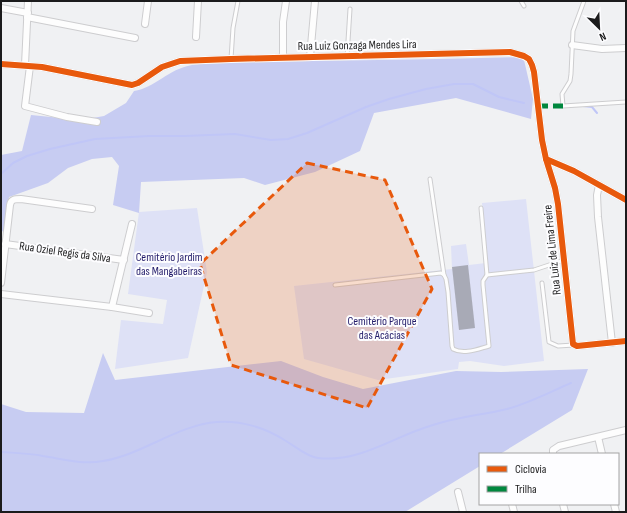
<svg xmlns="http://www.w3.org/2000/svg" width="627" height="513" font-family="'Sofia Sans Condensed',sans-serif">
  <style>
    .green { fill: #dee1f6 }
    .forest { fill: #c7ccf2 }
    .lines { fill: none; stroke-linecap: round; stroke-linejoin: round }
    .stream { stroke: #c0c6f7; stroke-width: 2 }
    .building { fill: #a8aab6 }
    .service-casing { stroke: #cdcdcf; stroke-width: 5 }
    .minor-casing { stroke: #cdcdcf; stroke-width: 8 }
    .service { stroke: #fdfdfd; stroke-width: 3 }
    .minor { stroke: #fdfdfd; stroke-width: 6 }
    .quiet { stroke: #00873e; stroke-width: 5; stroke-dasharray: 10 5; stroke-linecap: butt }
    .cycleway-casing { stroke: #fdfdff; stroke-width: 8 }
    .cycleway { stroke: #e8590c; stroke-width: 6 }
    .marked { fill: #e8590c; fill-opacity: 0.2; stroke: #e8590c; stroke-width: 3; stroke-dasharray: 8 5; stroke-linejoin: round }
    .labels { text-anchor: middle; stroke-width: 4; stroke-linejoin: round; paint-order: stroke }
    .street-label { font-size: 12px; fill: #1b1b1c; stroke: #fdfdff }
    .park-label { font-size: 12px; fill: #231c6a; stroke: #fdfdff }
  </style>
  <rect width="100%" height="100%" fill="#f0f1f3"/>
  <g class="green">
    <path d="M526,199l18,162 -40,5 -34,-5 -11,1 -1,7 -80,11 -74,-21 -10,-73 158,-17 -1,-23 15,-2 3,21 17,-2 -4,-60z"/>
    <path d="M197,208l10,64 -19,86 -73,11 6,-49 42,4 4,-24 -39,-6 11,-82z"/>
  </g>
  <g class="forest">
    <path d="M520,57l4,3 9,39 -2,20 -75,-21 -82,15 -14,38 -45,21 -50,13 -21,-7 -103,4 -2,31 -26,-8 6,-39 -7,-9 -20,2 -24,9 -20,15 -39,14 -3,35 -5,-1v-76l21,-4 9,-36 50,5 23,-4 22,-13 8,-12c21,-3 34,-22 58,-26 39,-6 82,-3 121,-4 69,-1 138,-2 207,-4z"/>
    <path d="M103,353l12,27 166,-19 42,16 40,12 93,-18 45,1 87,-3 -16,41 -72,44h-20v12l-75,46h-404v-108l25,8 58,1z"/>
  </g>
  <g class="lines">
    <g class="stream">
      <path d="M583,106l9,1 5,6"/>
      <path d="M1,174l12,-11 14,-7 23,-7 45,-10 54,-3h35l51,-2 36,6 17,-1 19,-6 59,-26 23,-8 37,-10 28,-5h19l26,13 25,6"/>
      <path d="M1,452c14,1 28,1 42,4 20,3 40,9 60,5 39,-6 74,-36 114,-39 24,-2 49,6 69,19 9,5 21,16 32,17 42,5 76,-22 115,-33 24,-8 49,-10 74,-16 22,-6 43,-17 64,-26"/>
    </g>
  </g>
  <path class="building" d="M468,265l7,63 -16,2 -7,-63z"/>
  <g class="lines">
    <g class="service-casing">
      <g id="service">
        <path d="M521,1l3,5"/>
        <path d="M584,1l-11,30 -2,43 -1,7 -8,13 1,12 63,-4"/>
        <path d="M347,57l3,-48"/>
        <path d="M231,59l2,-31 5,-27"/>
        <path d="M430,179l14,96"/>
        <path d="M481,208l6,67"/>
        <path d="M542,283l7,59 9,4 16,-1"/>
        <path d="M335,285l106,-12 3,2 2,4 2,13 4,54 1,3c11,6 25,0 36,-3l-6,-61v-4l4,-6 47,-5 30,-10"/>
      </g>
    </g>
    <g class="minor-casing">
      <g id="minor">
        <path d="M1,8l27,5"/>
        <path d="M27,17l108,21"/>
        <path d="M145,24l3,-23"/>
        <path d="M196,37l2,-36"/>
        <path d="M572,45l30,4 24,-1"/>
        <path d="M283,57v-35l3,-21"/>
        <path d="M310,57l5,-56"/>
        <path d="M1,64l41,3 90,18 6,-2 24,-16 18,-6 51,-2 279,-7 14,4 5,3 3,6 2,7 8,68 4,19 28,12 52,29"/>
        <path d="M25,65l3,-64"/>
        <path d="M30,66l-5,40 42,11 30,5"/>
        <path d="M546,159l9,29 3,16 15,140 4,2 49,-5"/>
        <path d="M599,185l-2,10 1,22 14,126"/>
        <path d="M5,244l119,16"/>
        <path d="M1,283l9,-78c1,-6 5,-6 11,-6l71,10"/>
        <path d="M1,294l111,13 37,6"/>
        <path d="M112,307l20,-83"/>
        <path d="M598,437l4,17"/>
        <path d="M553,454v-4l6,-4 67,-16"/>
        <path d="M458,492l5,20"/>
        <path d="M512,504l2,8"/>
        <path d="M563,504l2,8"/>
        <path d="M614,504l2,8"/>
      </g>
    </g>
    <use href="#service" class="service"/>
    <use href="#minor" class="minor"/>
    <path class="quiet" d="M538,106h25"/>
    <g class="cycleway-casing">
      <g id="cycleway">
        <path d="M1,64l41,3 90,18 6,-2 24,-16 18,-6 51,-2 279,-7 14,4 5,3 3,6 2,7 8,68 4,19 28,12 52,29"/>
        <path d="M546,159l9,29 3,16 15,140 4,2 49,-5"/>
      </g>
    </g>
    <use href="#cycleway" class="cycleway"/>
  </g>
  <path class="marked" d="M307,163l78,17 47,109 -65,119 -136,-43 -31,-101z"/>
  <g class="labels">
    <g class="street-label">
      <text transform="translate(357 45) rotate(-1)" y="4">Rua Luiz Gonzaga Mendes Lira</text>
      <text transform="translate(552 250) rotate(-96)" y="4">Rua Luiz de Lima Freire</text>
      <text transform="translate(65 252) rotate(8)" y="4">Rua Oziel Regis da Silva</text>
    </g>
    <g class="park-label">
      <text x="169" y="261">Cemitério Jardim<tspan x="169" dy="14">das Mangabeiras</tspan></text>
      <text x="382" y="325">Cemitério Parque<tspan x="382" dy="14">das Acácias</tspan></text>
    </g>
  </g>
  <rect width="627" height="513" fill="none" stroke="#1b1b1c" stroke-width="4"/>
  <rect x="479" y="453" width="140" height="52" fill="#fdfdff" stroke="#a3a3a4"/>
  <rect x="487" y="466" width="20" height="6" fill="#e8590c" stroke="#a3a3a4"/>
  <text x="515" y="473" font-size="12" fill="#1b1b1c">Ciclovia</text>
  <rect x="487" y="486" width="20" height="6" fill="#00873e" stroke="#a3a3a4"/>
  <text x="515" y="493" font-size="12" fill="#1b1b1c">Trilha</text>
  <g transform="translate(599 28) rotate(156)" stroke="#fdfdff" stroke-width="3" paint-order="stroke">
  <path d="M0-3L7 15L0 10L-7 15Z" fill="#1b1b1c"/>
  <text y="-6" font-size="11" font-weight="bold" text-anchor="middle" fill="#1b1b1c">N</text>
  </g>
</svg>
